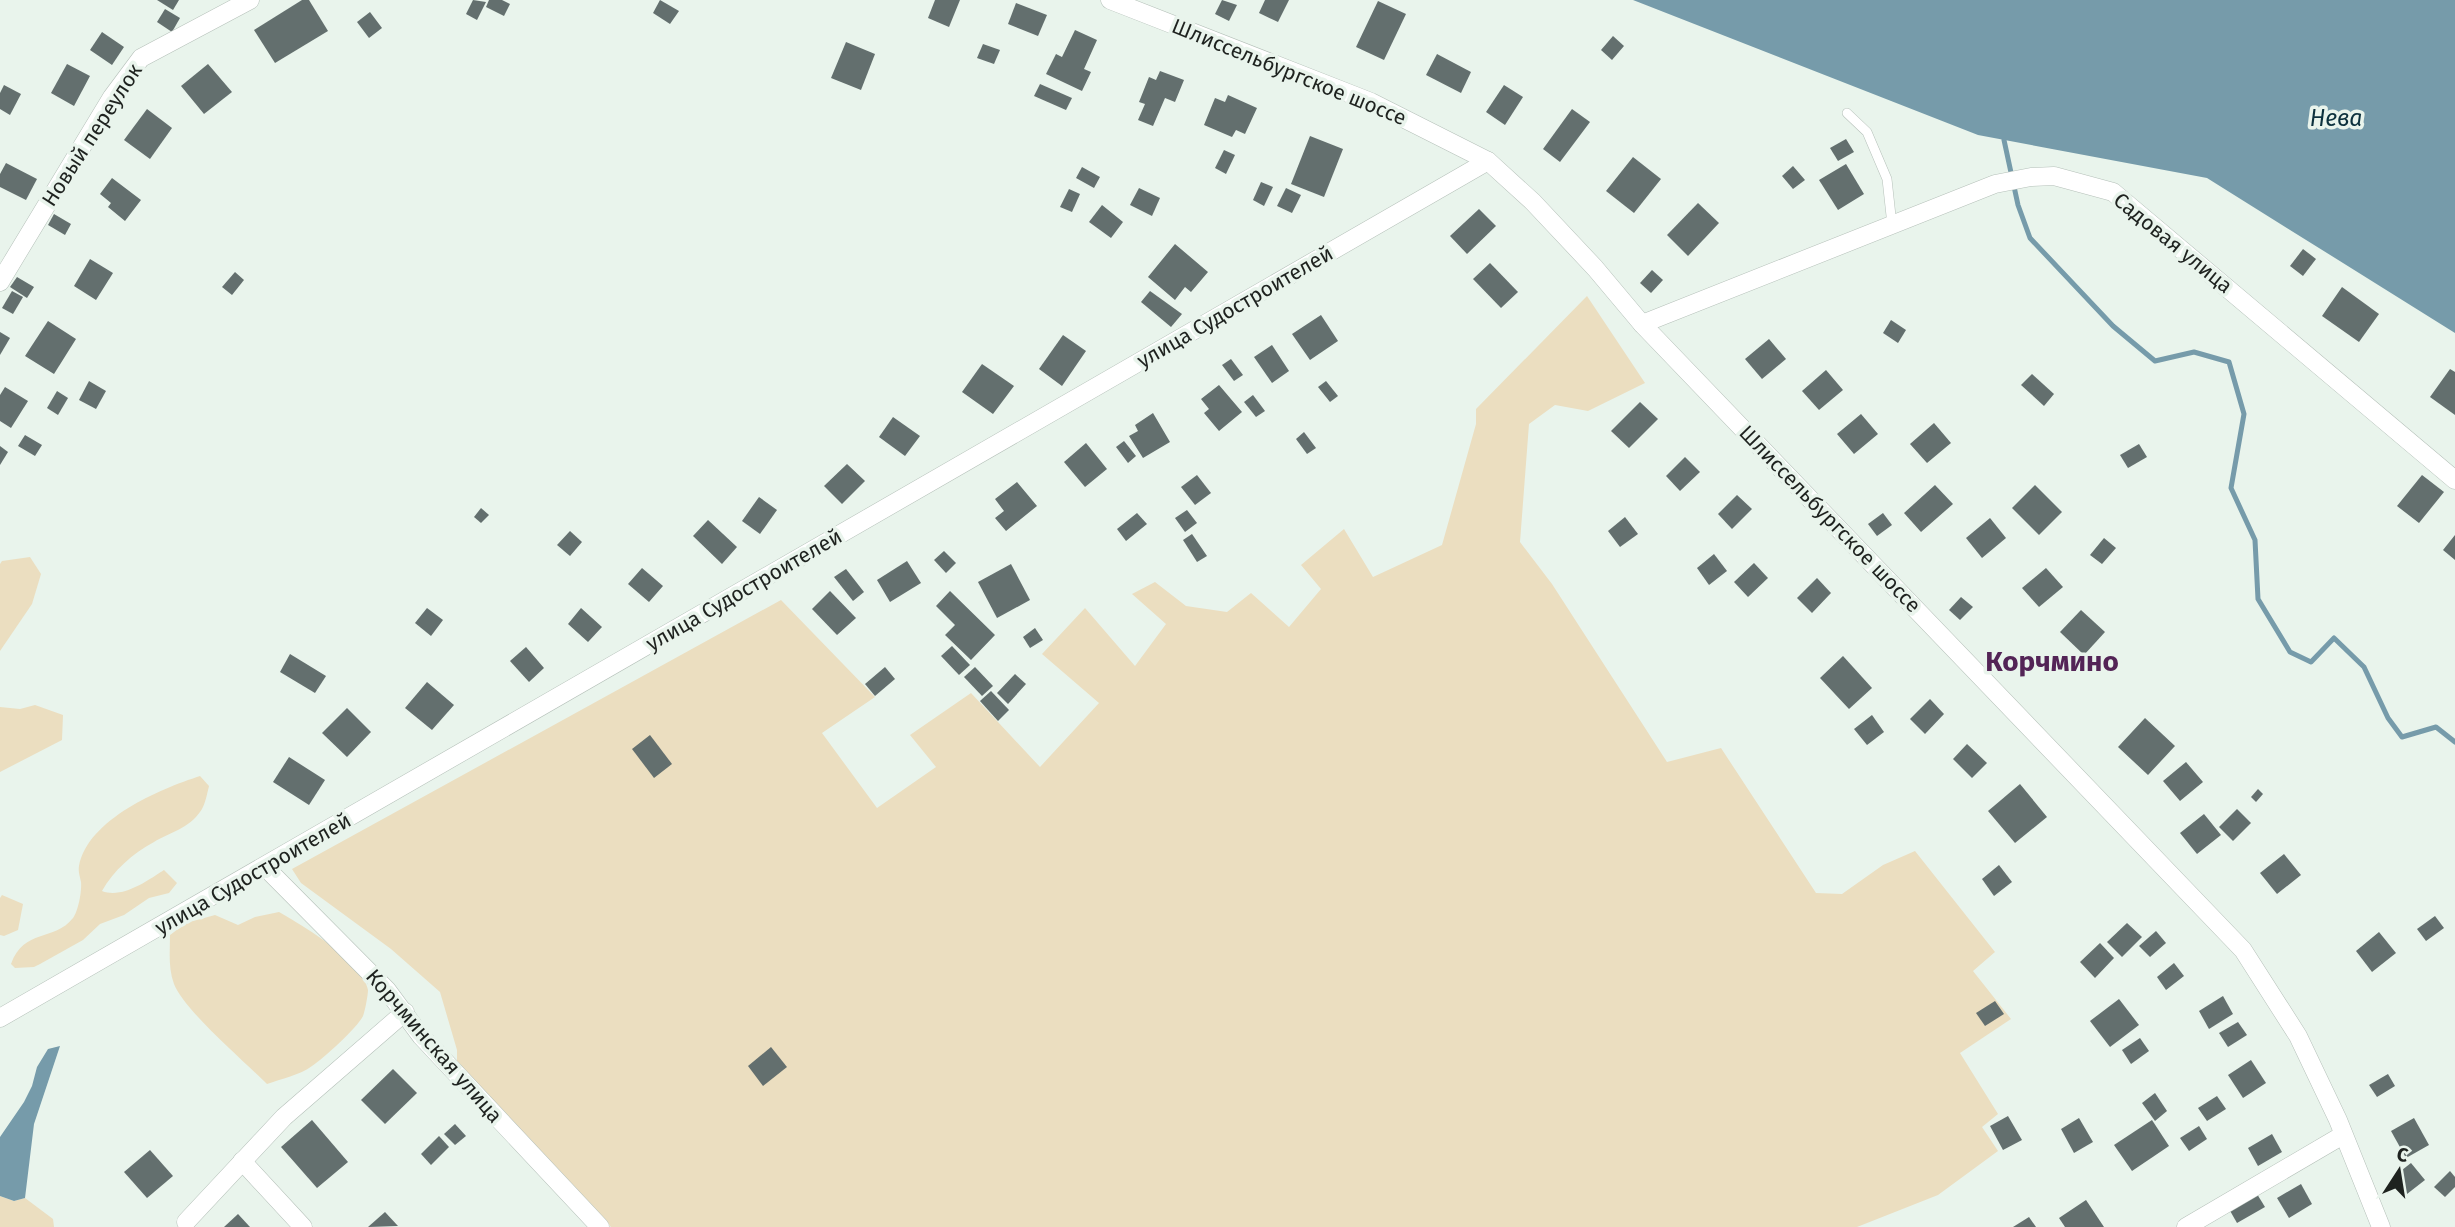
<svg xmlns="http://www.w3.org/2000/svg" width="2455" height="1227" font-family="'Fira Sans',sans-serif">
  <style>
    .green { fill: #ebdec0 }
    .water { fill: #769baa }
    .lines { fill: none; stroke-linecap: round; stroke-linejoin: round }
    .stream { stroke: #769baa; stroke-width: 5 }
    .building { fill: #636f6e }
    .lane-casing { stroke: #b5c0b9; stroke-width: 10 }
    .street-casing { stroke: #b5c0b9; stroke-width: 19 }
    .lane { stroke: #fff; stroke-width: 9 }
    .street { stroke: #fff; stroke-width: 18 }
    .labels { text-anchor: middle; stroke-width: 7; stroke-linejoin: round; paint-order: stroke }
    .street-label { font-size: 21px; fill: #1e221f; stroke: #e9f4ec }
    .water-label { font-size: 23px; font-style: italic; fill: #0c313d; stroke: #e9f4ec }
    .district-label { font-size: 28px; font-weight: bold; fill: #532456; stroke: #e9f4ec }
  </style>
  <rect width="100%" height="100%" fill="#e9f4ec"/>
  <g class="green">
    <path d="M1587,296l58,87 -57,28 -33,-6 -26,19 -9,118 32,42 115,178 54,-14 95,145 26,1 41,-29 32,-14 80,101 -22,19 38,48 -51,34 38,61 -16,13 16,24 -60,44 -81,32h-1246l-154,-161v-16l-17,-58 -49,-43 -90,-66 -9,-14 489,-269 94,97 -53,36 55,75 59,-41 -26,-32 61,-42 69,74 59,-64 -57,-49 43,-46 50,58 31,-42 -34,-30 23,-12 31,24 41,6 24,-19 38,34 32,-38 -20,-24 43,-36 29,48 69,-32 34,-121v-15z"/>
    <path d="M30,557l11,17 -9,30 -32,47v-87l2,-3z"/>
    <path d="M35,705l28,10 -1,25 -62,32v-65l20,2z"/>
    <path d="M200,776l9,10c-2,8 -4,20 -9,26 -11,16 -31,21 -46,30 -21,11 -41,29 -52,49 20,8 45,-10 62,-21l13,13 -8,10 -20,5 -25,17 -24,9 -17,16 -43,24 -6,3 -19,1 -4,-4c13,-36 43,-22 62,-46 5,-6 9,-27 8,-36 -1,-5 -3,-11 -2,-16 9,-47 81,-77 121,-90z"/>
    <path d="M2,895l21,9 -5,26 -14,6 -4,-1v-37z"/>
    <path d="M279,912c23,13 85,50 89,78 0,5 -3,21 -5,26 -6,12 -39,42 -51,50 -12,9 -31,13 -45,18 -22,-22 -83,-74 -93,-100 -6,-16 -4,-33 -4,-49l16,-12 29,-8 23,10 17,-8z"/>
    <path d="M0,1196l14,5 11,-3 28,21 1,8h-54z"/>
  </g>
  <g class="water">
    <path d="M1633,0h822v333l-248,-155 -229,-43z"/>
    <path d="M60,1046l-26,78 -9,74 -11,3 -14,-5v-59l24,-35 8,-16 5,-19 11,-18z"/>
  </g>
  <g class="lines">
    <path class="stream" d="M2004,140l14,65 12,33 83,88 42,35 39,-9 35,10 15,52 -13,74 24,52 3,59 32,53 21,10 23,-24 30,29 24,51 14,19 34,-10 19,15"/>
  </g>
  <g class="building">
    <path d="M157,0h22l-6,10z"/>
    <path d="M302,0h7l19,31 -53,32 -21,-33z"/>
    <path d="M473,0l13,2 -9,18 -11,-6z"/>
    <path d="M489,0h13l8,4 -6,12 -18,-9z"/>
    <path d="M660,0l19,11 -9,13 -17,-11z"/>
    <path d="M935,0h25l-11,27 -21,-9z"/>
    <path d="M1222,0l15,5 -8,16 -14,-7z"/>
    <path d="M1265,0h24l-11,22 -19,-9z"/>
    <path d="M1378,1l28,13 -22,46 -28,-13z"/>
    <path d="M1016,3l31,12 -9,21 -30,-12z"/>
    <path d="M165,9l15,9 -8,14 -15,-10z"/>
    <path d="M370,12l12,16 -13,10 -12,-16z"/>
    <path d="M1075,30l22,10 -13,29 7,3 -9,19 -36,-17 10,-20 6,3z"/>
    <path d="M102,32l22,15 -12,18 -22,-15z"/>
    <path d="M1613,36l11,10 -12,14 -11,-10z"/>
    <path d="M846,42l29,12 -14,36 -30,-12z"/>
    <path d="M983,44l17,6 -6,14 -17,-6z"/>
    <path d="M1437,54l34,18 -10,21 -35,-18z"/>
    <path d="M67,64l23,12 -16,30 -23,-13z"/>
    <path d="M208,64l24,28 -28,22 -23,-28z"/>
    <path d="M1160,71l24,9 -9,22 -10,-4 -12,28 -15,-6 7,-16 -6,-2 10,-25 7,3z"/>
    <path d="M1040,84l32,14 -6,12 -32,-14z"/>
    <path d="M4,85l17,9 -11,21 -10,-6v-16z"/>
    <path d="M1504,85l19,12 -18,28 -19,-13z"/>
    <path d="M1228,95l29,13 -12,26 -9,-4 -4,7 -28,-12 11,-27 10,4z"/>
    <path d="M147,109l25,19 -22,31 -26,-19z"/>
    <path d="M1572,109l18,13 -30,40 -17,-13z"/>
    <path d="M1310,136l33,13 -19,48 -33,-13z"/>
    <path d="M1846,139l8,13 -16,9 -8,-13z"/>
    <path d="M1224,150l11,5 -9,19 -11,-6z"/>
    <path d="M1633,157l28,22 -27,34 -28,-22z"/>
    <path d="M6,163l31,16 -11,21 -26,-13v-13z"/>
    <path d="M1846,164l18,30 -26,16 -19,-30z"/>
    <path d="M1793,166l12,14 -12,9 -11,-13z"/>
    <path d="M1082,167l18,10 -6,11 -18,-10z"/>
    <path d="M112,178l29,22 -16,21 -17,-14 3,-4 -11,-9z"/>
    <path d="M1261,182l12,5 -9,19 -11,-6z"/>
    <path d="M1139,188l21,10 -8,18 -22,-11z"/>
    <path d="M1286,188l15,7 -9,18 -15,-7z"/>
    <path d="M1069,189l11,5 -8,18 -12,-5z"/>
    <path d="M1698,203l21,20 -31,33 -21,-21z"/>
    <path d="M1102,205l21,17 -12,16 -22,-16z"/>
    <path d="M1479,209l17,17 -29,28 -17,-18z"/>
    <path d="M54,214l17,10 -6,11 -17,-10z"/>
    <path d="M1175,244l33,28 -17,20 -6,-5 -10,13 -27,-23z"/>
    <path d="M2303,249l13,10 -13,17 -13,-10z"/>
    <path d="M90,259l23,14 -17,27 -22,-14z"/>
    <path d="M1490,263l28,29 -17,16 -28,-29z"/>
    <path d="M1652,270l11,10 -12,13 -11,-10z"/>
    <path d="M235,272l9,8 -12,15 -10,-8z"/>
    <path d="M17,277l17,10 -7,11 -17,-11z"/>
    <path d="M2342,287l37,27 -20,28 -37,-26z"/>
    <path d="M12,291l11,6 -10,17 -11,-6z"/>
    <path d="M1150,291l32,23 -11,13 -30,-25z"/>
    <path d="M1321,315l17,26 -28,19 -18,-26z"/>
    <path d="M1891,320l15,10 -8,13 -15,-10z"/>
    <path d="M48,321l28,18 -22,35 -29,-18z"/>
    <path d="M0,332l10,6 -10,17z"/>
    <path d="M1063,335l23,16 -24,35 -23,-17z"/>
    <path d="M1769,339l17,20 -24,20 -17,-20z"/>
    <path d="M1272,345l17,26 -17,12 -18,-26z"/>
    <path d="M1231,359l12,16 -9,6 -12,-16z"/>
    <path d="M982,364l32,22 -21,28 -31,-22z"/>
    <path d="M2450,369l5,3v43l-25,-18z"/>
    <path d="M1826,370l17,20 -24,20 -17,-19z"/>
    <path d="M2032,374l22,20 -10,12 -23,-21z"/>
    <path d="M89,381l17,10 -10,18 -17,-9z"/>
    <path d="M1326,381l12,15 -8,6 -12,-15z"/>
    <path d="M1219,385l23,27 -23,19 -15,-18 5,-4 -8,-10z"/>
    <path d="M5,387l23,14 -17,27 -11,-7v-26z"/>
    <path d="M57,391l11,7 -10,17 -11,-7z"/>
    <path d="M1253,395l12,16 -9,6 -12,-15z"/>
    <path d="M1640,402l18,17 -29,29 -18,-17z"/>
    <path d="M1153,413l17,29 -27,16 -14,-22 9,-5 -3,-6z"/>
    <path d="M1861,414l17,20 -24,20 -17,-20z"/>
    <path d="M893,417l27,19 -15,20 -26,-19z"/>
    <path d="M1934,423l17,20 -24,20 -17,-19z"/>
    <path d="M1304,432l12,16 -9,6 -11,-15z"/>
    <path d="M25,435l17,10 -7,11 -17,-10z"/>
    <path d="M1124,441l12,15 -8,7 -12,-16z"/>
    <path d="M1086,443l21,26 -22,18 -21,-25z"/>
    <path d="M2139,444l8,13 -19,11 -8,-13z"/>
    <path d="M0,446l8,6 -8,13z"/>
    <path d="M1685,457l15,15 -20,19 -14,-15z"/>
    <path d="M847,464l18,17 -23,23 -18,-18z"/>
    <path d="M1197,475l14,18 -16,12 -14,-18z"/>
    <path d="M2422,475l22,17 -25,31 -22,-17z"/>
    <path d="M1017,482l20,24 -31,25 -11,-13 9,-7 -9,-12z"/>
    <path d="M1935,485l18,19 -32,28 -17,-19z"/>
    <path d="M2035,485l27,27 -23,23 -27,-27z"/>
    <path d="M1737,495l15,14 -20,20 -14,-15z"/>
    <path d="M759,497l18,13 -17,24 -18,-13z"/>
    <path d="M481,508l8,7 -8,8 -7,-6z"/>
    <path d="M1187,510l10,13 -12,9 -10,-14z"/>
    <path d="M1137,513l10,11 -21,17 -9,-12z"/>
    <path d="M1883,513l9,12 -15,11 -9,-12z"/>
    <path d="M1625,517l13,17 -18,13 -12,-16z"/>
    <path d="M1990,518l16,20 -24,20 -16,-20z"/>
    <path d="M708,520l29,27 -15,17 -29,-28z"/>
    <path d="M570,531l12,11 -12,14 -13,-11z"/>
    <path d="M1192,534l15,22 -10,6 -14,-22z"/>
    <path d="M2455,535v25l-12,-10z"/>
    <path d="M2104,538l12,10 -14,16 -12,-9z"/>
    <path d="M944,551l12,12 -10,10 -12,-13z"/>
    <path d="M1714,554l13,17 -18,14 -12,-17z"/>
    <path d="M907,561l14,22 -31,19 -13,-22z"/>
    <path d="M1754,563l14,15 -20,19 -14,-15z"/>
    <path d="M1011,564l19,36 -33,18 -19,-36z"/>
    <path d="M642,568l21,18 -14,16 -21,-18z"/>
    <path d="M2046,568l17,19 -24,20 -17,-19z"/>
    <path d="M846,569l18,23 -11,9 -19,-24z"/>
    <path d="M1817,578l14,15 -19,20 -15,-15z"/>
    <path d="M830,591l26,27 -19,17 -25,-26z"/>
    <path d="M950,591l45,44 -24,25 -26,-25 10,-10 -19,-19z"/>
    <path d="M1961,597l12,10 -13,13 -11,-10z"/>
    <path d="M427,608l16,12 -12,16 -16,-13z"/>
    <path d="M581,608l21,19 -14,15 -20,-18z"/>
    <path d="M2081,610l24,22 -21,23 -24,-23z"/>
    <path d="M1035,628l8,12 -13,8 -7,-11z"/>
    <path d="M952,646l18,19 -11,10 -18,-19z"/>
    <path d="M526,647l18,21 -15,14 -19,-21z"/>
    <path d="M290,654l36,22 -11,17 -35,-21z"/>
    <path d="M1843,656l29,32 -23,21 -29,-31z"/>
    <path d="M885,667l10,12 -20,17 -10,-12z"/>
    <path d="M975,667l18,19 -11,10 -18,-19z"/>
    <path d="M1015,674l11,10 -18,20 -11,-11z"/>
    <path d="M427,682l27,23 -22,25 -27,-22z"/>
    <path d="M991,691l18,19 -11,11 -18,-20z"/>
    <path d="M1930,699l14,15 -19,20 -15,-15z"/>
    <path d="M347,708l24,24 -24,25 -25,-24z"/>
    <path d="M1872,715l12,17 -17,13 -13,-16z"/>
    <path d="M2145,718l30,28 -27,29 -30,-28z"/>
    <path d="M650,735l22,29 -18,14 -22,-29z"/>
    <path d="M1967,744l20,19 -15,15 -19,-19z"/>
    <path d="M289,757l36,23 -16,25 -36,-23z"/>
    <path d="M2186,762l17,20 -23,19 -17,-20z"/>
    <path d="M2020,784l27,33 -32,26 -27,-32z"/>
    <path d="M2258,789l5,5 -7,8 -5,-5z"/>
    <path d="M2237,809l14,14 -18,18 -14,-14z"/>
    <path d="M2204,814l17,21 -24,19 -17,-21z"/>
    <path d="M2284,854l17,21 -24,19 -17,-21z"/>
    <path d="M1999,865l13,17 -18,14 -12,-17z"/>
    <path d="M2435,916l9,12 -18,13 -9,-12z"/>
    <path d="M2127,923l15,14 -20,20 -15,-15z"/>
    <path d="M2156,931l10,12 -16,14 -11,-11z"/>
    <path d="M2379,932l17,21 -24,19 -16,-21z"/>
    <path d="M2100,943l14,15 -19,20 -15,-16z"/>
    <path d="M2174,963l10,13 -18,14 -9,-13z"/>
    <path d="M2223,996l10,18 -24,15 -10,-18z"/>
    <path d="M2119,999l20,26 -29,22 -20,-26z"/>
    <path d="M1995,1001l9,13 -19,12 -9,-13z"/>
    <path d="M2238,1022l9,13 -19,12 -9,-14z"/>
    <path d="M2140,1038l9,13 -18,13 -9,-14z"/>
    <path d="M771,1047l16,20 -24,19 -15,-20z"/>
    <path d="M2251,1060l15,23 -23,15 -15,-23z"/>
    <path d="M393,1069l24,24 -32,31 -24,-24z"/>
    <path d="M2388,1074l7,12 -18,11 -8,-12z"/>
    <path d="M2155,1093l12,18 -12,10 -13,-18z"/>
    <path d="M2217,1096l9,13 -19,12 -9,-13z"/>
    <path d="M2008,1116l14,24 -19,10 -13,-24z"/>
    <path d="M2079,1118l14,24 -19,11 -13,-24z"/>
    <path d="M2414,1118l15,27 -23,13 -15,-27z"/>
    <path d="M312,1120l36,42 -31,26 -36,-41z"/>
    <path d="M2152,1120l17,26 -37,25 -18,-26z"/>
    <path d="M455,1124l11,12 -11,9 -11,-11z"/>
    <path d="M2199,1126l8,13 -18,12 -9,-13z"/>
    <path d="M2272,1134l10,18 -24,14 -10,-18z"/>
    <path d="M439,1136l10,11 -18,18 -10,-11z"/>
    <path d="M150,1150l23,26 -26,22 -23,-26z"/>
    <path d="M2411,1163l14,17 -18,14 -14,-17z"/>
    <path d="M2450,1171l5,6v10l-10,10 -11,-10z"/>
    <path d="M2301,1184l11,20 -23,14 -12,-20z"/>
    <path d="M2257,1194l8,13 -28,16 -8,-14z"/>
    <path d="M2086,1200l18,27h-39l-6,-9z"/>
    <path d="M385,1212l13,14 -30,1z"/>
    <path d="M238,1214l12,13h-26z"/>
    <path d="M2029,1217l7,10h-23z"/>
  </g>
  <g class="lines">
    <g class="lane-casing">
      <path id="lane" d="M1847,113l20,19 20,47 5,46"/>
    </g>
    <g class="street-casing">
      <g id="street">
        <path d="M1110,0l261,102 117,59 45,41 62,66 47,56 601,626 55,86 40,84 43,107"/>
        <path d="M0,282l112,-185 29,-39 109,-58"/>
        <path d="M1642,324l353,-140 36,-7 23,-1 59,16 342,288"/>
        <path d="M265,867l122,123 34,46 179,191"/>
        <path d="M0,1018l1488,-857"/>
        <path d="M242,1161l61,66"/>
        <path d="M186,1222l98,-105 121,-105"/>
        <path d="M2186,1227l157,-92"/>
      </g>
    </g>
    <use href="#lane" class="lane"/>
    <use href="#street" class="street"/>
  </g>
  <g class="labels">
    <g class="street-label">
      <text transform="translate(1289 72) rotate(22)" y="7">Шлиссельбургское шоссе</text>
      <text transform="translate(92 135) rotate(-57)" y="7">Новый переулок</text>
      <text transform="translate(2173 243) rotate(39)" y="7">Садовая улица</text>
      <text transform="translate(1235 307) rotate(-30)" y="7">улица Судостроителей</text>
      <text transform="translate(1830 519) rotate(46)" y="7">Шлиссельбургское шоссе</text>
      <text transform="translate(744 590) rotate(-30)" y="7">улица Судостроителей</text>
      <text transform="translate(253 874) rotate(-30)" y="7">улица Судостроителей</text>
      <text transform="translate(434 1046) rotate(49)" y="7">Корчминская улица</text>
    </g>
    <g class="water-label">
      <text x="2336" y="126">Нева</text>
    </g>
    <g class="district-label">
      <text x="2052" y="671">Корчмино</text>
    </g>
  </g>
  <g transform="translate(2399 1171) rotate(12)" stroke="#e9f4ec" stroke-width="5" paint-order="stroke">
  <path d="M0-5L12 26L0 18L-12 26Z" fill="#1e221f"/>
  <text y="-10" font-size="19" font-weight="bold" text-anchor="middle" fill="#1e221f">С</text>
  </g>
</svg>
